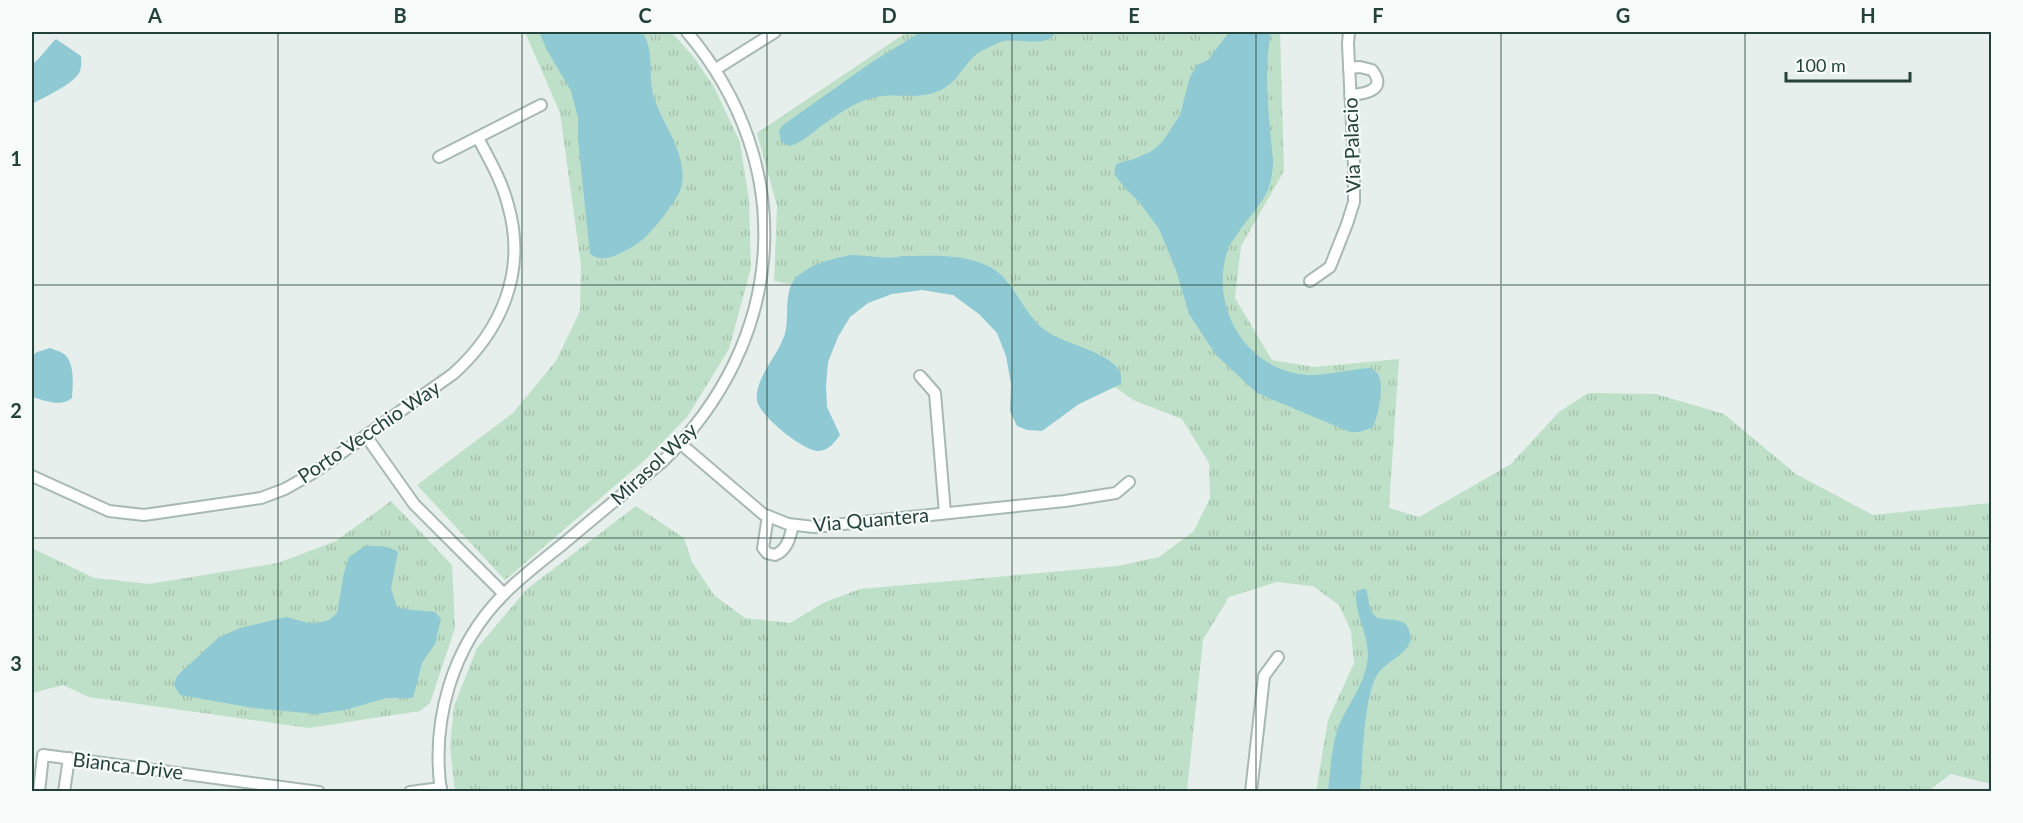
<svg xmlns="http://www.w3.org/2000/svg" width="2023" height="823" font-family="Lato,sans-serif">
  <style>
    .grass { fill: url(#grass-tufts) }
    .water { fill: #8ec9d4 }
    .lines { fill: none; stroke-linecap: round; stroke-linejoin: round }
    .minor-casing { stroke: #a8b8b2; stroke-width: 14 }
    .minor { stroke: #fff; stroke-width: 10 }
    .grid { fill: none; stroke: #24423a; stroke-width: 1.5; stroke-opacity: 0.55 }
    .labels { text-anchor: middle; stroke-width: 4.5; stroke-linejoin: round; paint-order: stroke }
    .street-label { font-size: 20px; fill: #24423a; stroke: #f7fbf9 }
    .neatline { fill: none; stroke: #24423a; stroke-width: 2 }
    .grid-label { font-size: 20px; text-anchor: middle; font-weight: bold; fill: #24423a }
  </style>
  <defs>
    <pattern id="grass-tufts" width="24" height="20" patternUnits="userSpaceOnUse" patternTransform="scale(1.5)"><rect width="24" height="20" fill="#bfe0c8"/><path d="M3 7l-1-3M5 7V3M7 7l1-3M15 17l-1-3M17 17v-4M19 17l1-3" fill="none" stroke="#a4c1ad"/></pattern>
  </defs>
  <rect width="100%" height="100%" fill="#e6efeb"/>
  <g class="grass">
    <path d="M525,32h146l22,24 21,31 26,55 9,58 2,68 -22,81 -42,68 -42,43 -140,120 -88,-95 96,-72 43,-52 24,-50 1,-46 -21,-152z"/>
    <path d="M907,32h373l4,139 -43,75 -6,52 37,62 43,7 84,-8 -10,149 30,9 92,-53 48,-52 29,-19 68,1 68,20 72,60 77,41 118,-12v281l-40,-10 -24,18 -611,-1 12,-71 26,-57 -3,-32 -12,-26 -26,-19 -36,-4 -48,15 -26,43 -16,151 -732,1 -5,-45 4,-41 23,-58 50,-59 109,-83 48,32 8,24 22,33 31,23 45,5 33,-20 37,-14 258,-23 41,-9 35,-26 16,-33 -1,-35 -27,-44 -49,-19 -139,-102 -88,-22 -88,13 -44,-8 3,-75 -20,-73z"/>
    <path d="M391,501l61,64 3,63 -25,75 -10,8 -111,17 -220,-31 -26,-12 -31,8v-145l62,30 55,6 129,-21 58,-22z"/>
  </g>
  <g class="water">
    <path d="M539,32h103c13,18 6,41 11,62 8,29 34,58 29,90 -2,12 -12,22 -18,32 -11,13 -21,26 -37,34 -13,6 -24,13 -37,4l-12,-115v-21l-7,-27 -24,-41z"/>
    <path d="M921,32h135c-11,18 -40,4 -56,10 -5,2 -12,6 -17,8 -19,9 -22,33 -47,42 -20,8 -43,0 -64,6 -16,4 -34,16 -48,26 -11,8 -21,18 -34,22l-9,-4 -2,-11 4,-6 89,-63z"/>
    <path d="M1229,32h42c-8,41 -2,86 2,128 0,36 -16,46 -35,73 -3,5 -8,10 -10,16 -20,58 19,124 83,126 19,0 39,-6 59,-7 1,0 8,5 8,6 7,9 0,44 -5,53l-13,5h-10l-93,-39 -41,-38 -27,-41 -13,-44 -17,-41 -19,-26 -15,-15 -11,-14 2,-10 18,-5 18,-8 11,-10 17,-26 10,-38 7,-12 11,-5z"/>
    <path d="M56,39l25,17c0,5 1,10 -1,15 -5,13 -36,26 -48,33v-40c7,-3 16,-18 24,-25z"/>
    <path d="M851,255c14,0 39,5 50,1 28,0 61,-3 87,10 27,13 34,48 58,65 19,13 60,20 73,39 3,4 2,9 2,14l-42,20 -37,27 -15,-1 -10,-4 -7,-15 1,-27 -5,-28 -9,-23 -18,-19 -26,-19 -31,-5 -30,4 -24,9 -18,14 -12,20 -10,25 -2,24 1,21 13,28c-6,8 -11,15 -21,16 -15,1 -59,-35 -62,-50 -3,-25 25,-48 29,-72 3,-17 -3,-43 14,-55 15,-11 34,-16 51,-19z"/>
    <path d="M50,348c4,2 10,3 14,6 11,8 9,32 8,44 -12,10 -27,2 -40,-1v-41l5,-4z"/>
    <path d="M365,546c13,0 23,-1 33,6l-7,36 6,19 7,2 31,3 6,7 -6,25 -13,19 -9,35h-27l-41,12 -29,4 -63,-6 -73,-13 -6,-10 3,-9 41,-38 22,-10 46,-11 22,6h9l12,-3 8,-7 7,-40 5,-16z"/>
    <path d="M1362,589h4c4,11 1,20 11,29l23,3 6,3c17,29 -20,33 -30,53 -13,26 -13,84 -16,114h-32c3,-22 3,-47 12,-68 9,-20 23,-37 27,-59 5,-25 -13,-48 -11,-72z"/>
  </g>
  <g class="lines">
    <g class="minor-casing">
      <g id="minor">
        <path d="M1349,68l11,-1 12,3c16,20 -7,24 -22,25"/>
        <path d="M716,69l59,-37"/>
        <path d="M439,157l102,-52"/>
        <path d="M1310,281l20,-14 17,-43 7,-22v-36l-6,-122 1,-12"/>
        <path d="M920,376l15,17 10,120"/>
        <path d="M366,436l48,68 90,90"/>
        <path d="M681,444l82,70 25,10 26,3 251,-26 51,-8 13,-11"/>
        <path d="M32,476l77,35 35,4 117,-17 24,-9 28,-16 140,-99c49,-44 74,-103 55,-169 -6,-24 -19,-46 -30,-67"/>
        <path d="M768,516l-5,32 4,5 8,2c12,-5 15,-17 18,-30"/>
        <path d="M39,792l4,-37 276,37"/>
        <path d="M64,792l5,-34"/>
        <path d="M410,792l31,-4"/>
        <path d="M441,792c-10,-72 11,-146 63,-198 18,-18 39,-34 59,-50 33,-28 66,-55 99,-82 125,-121 138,-296 25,-430"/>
        <path d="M1251,792l13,-116 14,-19"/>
      </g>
    </g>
    <use href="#minor" class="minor"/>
  </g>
  <path class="grid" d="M278,32v760M522,32v760M767,32v760M1012,32v760M1256,32v760M1501,32v760M1745,32v760M32,285h1960M32,538h1960"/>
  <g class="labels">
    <g class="street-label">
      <text transform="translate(1352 145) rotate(-92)" y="7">Via Palacio</text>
      <text transform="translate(369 432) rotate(-34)" y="7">Porto Vecchio Way</text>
      <text transform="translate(654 464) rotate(-43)" y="7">Mirasol Way</text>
      <text transform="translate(871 520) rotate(-5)" y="7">Via Quantera</text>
      <text transform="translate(128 766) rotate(7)" y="7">Bianca Drive</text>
    </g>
  </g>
  <rect width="2023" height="823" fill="none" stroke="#f7fbf9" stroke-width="66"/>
  <path d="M1786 72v9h124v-9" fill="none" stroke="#24423a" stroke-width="3"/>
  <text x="1795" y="72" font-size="18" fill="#24423a" stroke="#f7fbf9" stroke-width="4.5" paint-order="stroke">100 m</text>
  <rect x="33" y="33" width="1957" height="757" class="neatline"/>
  <g class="grid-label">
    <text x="155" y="23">A</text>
    <text x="400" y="23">B</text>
    <text x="645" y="23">C</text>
    <text x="889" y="23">D</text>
    <text x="1134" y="23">E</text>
    <text x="1378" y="23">F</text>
    <text x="1623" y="23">G</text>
    <text x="1868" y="23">H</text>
    <text x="16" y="166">1</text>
    <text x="16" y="418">2</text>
    <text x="16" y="671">3</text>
  </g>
</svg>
